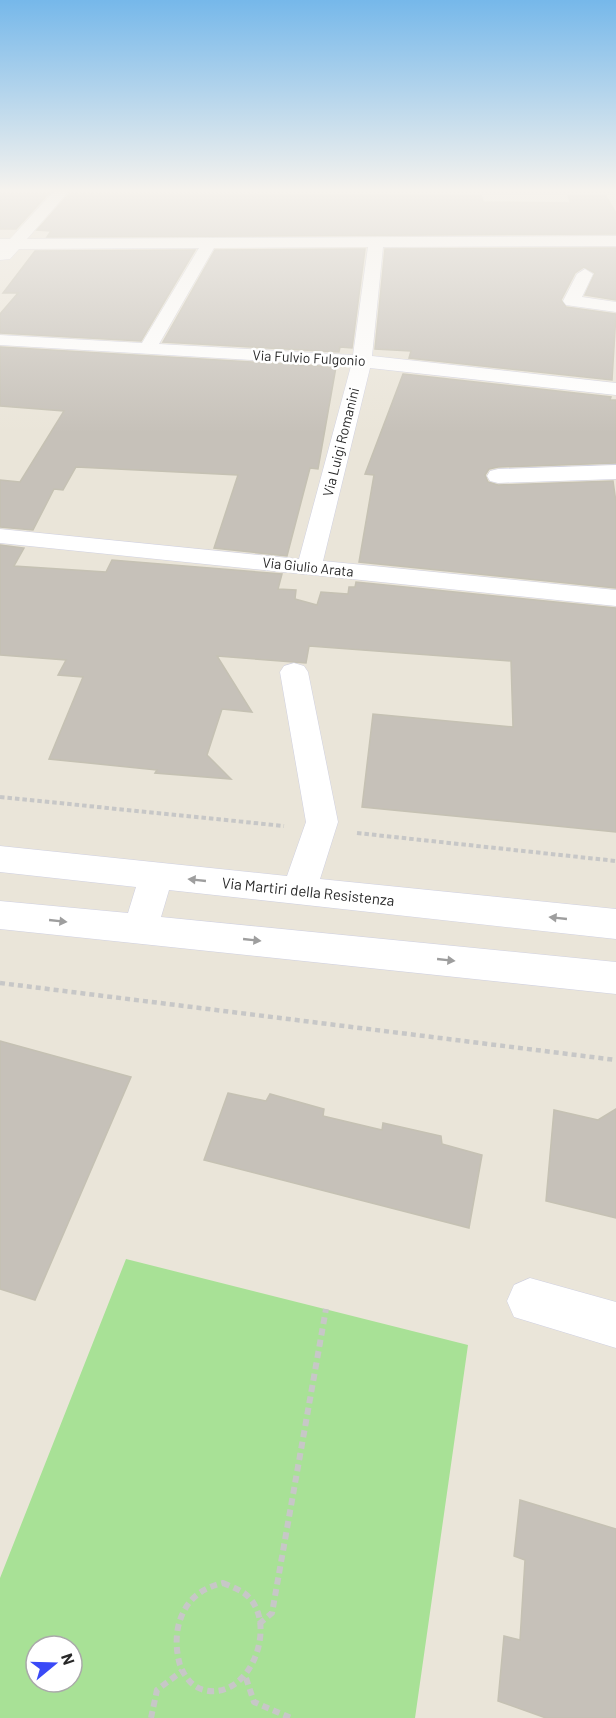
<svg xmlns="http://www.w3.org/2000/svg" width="616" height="1718" font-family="Barlow,sans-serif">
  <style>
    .green { fill: #a8e196; fill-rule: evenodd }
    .building { fill: #c6c1b9; stroke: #c5c1b3; stroke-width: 1.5 }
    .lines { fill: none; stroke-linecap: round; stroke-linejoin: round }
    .minor-casing { stroke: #cfd0e1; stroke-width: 1 }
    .path-far2 { stroke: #c7c7c7; stroke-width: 4; stroke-dasharray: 4.5 3; stroke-linecap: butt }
    .path-far1 { stroke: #c7c7c7; stroke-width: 4.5; stroke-dasharray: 5 4; stroke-linecap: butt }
    .path { stroke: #c7c7c7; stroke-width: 6; stroke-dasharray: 7 4.5; stroke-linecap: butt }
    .minor { fill: #fff; fill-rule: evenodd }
    .oneway { fill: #9e9e9e }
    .labels { text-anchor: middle; stroke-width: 5; stroke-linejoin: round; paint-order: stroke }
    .far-street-label { font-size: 14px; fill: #282828; stroke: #fff }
    .street-label { font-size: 15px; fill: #282828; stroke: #fff }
  </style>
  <rect width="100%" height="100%" fill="#eae5d9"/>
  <path class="green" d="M126,1259l342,86 -53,373h-415v-140zM36,1646h36v36h-36z"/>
  <g class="building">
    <path d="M0,194h48l-32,35h-16z"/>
    <path d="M69,194l412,1 2,7 88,1 -3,-7h38l10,17v21l-569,3 4,-6 -14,-1z"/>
    <path d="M616,248v52l-31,-5 10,-22 -11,-6 -9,6 -14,27 5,7 50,7 -4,66 -203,-22 2,-7 -36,-2 10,-100z"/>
    <path d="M365,249l-13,99 -12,-1 -1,5 -176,-10 52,-92z"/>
    <path d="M195,250l-54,91 -141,-8v-19l18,-21h-15l32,-42z"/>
    <path d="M0,347l336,20 -18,102 -8,-1 -23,88 -73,-8 24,-73 -162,-8 -13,23 -9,-1 -21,41 -33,-3v-47l20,2 44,-71 -64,-5z"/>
    <path d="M403,374l208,23 -1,3h6v63l-118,4 -9,2 -4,6 3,7 10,3 115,-4 3,21v86l-257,-26 15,-87 -9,-1z"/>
    <path d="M0,545l24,3 -10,18 92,6 6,-12 170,14 -4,15 18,1 -1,9 22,6 4,-13 27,2 1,-7h6l1,-5 260,26v224l-254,-25 11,-93 140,13 -2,-66 -202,-15 -3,17 -89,-7 35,56 -30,-3 -15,46 24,24 -76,-6 2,-3 -108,-11 34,-82 -25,-2 8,-15 -66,-5z"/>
    <path d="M0,1041l131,36 -96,223 -35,-11z"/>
    <path d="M228,1093l38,8 4,-7 54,15 -1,7 59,14 1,-7 58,13 1,8 40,11 -13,73 -265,-68z"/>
    <path d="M616,1109v109l-70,-17 8,-91 44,10z"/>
    <path d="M520,1500l96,29v189h-70l-48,-17 6,-65 16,4 5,-80 -11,-4z"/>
  </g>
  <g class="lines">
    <g class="minor-casing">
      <g id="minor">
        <path d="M53,192h15l-41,47 589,-3v10l-233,1 -11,109 244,27v12l-246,-27 -47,193 293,29v16l-616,-63v-14l299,30 52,-193 -351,-21v-10l142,8 57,-95 -180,1 -9,10 -10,1v-21h10zM368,247l-15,108 -194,-11 55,-96z"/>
        <path d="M585,269l8,5 -11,23 34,5v10l-50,-7 -3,-4 14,-27z"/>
        <path d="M616,465v14l-118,4 -8,-2 -3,-5 3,-5 8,-2z"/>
        <path d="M294,663l10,3 4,6 30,150 -18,57 296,30v30l-447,-49 -8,27 455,45v32l-616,-65v-28l128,12 8,-26 -136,-15v-26l287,30 19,-54 -26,-150 4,-6z"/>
        <path d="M530,1278l86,24v46l-102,-31 -7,-16 7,-16z"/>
      </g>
    </g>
    <g class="path-far2">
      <path d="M0,797l284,29"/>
      <path d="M357,833l259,28"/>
    </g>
    <path class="path-far1" d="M0,983l616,77"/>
    <g class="path">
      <path d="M223,1583c7,3 15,6 21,10 37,27 7,109 -40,97 -12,-3 -20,-14 -24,-25 -5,-17 -5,-38 4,-54 8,-16 22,-24 39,-28z"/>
      <path d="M259,1624l13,-11 54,-304"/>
      <path d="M246,1678l8,24 37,16"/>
      <path d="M151,1718l6,-28 25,-19"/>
    </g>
    <use href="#minor" class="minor"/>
  </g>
  <defs><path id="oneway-solid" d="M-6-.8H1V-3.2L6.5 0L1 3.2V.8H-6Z" transform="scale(1.5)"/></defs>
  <g class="oneway">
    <use href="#oneway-solid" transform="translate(197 880) rotate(-174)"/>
    <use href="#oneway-solid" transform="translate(558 918) rotate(-174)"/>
    <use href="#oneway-solid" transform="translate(58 921) rotate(6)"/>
    <use href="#oneway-solid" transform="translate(252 940) rotate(6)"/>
    <use href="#oneway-solid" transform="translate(446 960) rotate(6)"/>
  </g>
  <linearGradient id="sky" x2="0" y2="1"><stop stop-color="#76b8ea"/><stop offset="0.44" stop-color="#f6f3ee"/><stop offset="1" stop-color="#f6f3ee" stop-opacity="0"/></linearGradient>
  <rect width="616" height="433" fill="url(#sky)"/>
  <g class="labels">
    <g class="far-street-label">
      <text transform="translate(309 358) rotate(3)" y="5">Via Fulvio Fulgonio</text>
      <text transform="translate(341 442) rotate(-76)" y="5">Via Luigi Romanini</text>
      <text transform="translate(308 567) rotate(6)" y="5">Via Giulio Arata</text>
    </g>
    <g class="street-label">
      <text transform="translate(308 892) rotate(6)" y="5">Via Martiri della Resistenza</text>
    </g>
  </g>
  <g transform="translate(54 1664) rotate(71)"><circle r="28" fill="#ffffff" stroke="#a9a9a9" stroke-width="1.5"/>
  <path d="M0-4.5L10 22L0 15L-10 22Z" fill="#3a4af7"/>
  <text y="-9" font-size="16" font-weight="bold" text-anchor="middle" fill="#282828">N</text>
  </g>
</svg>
